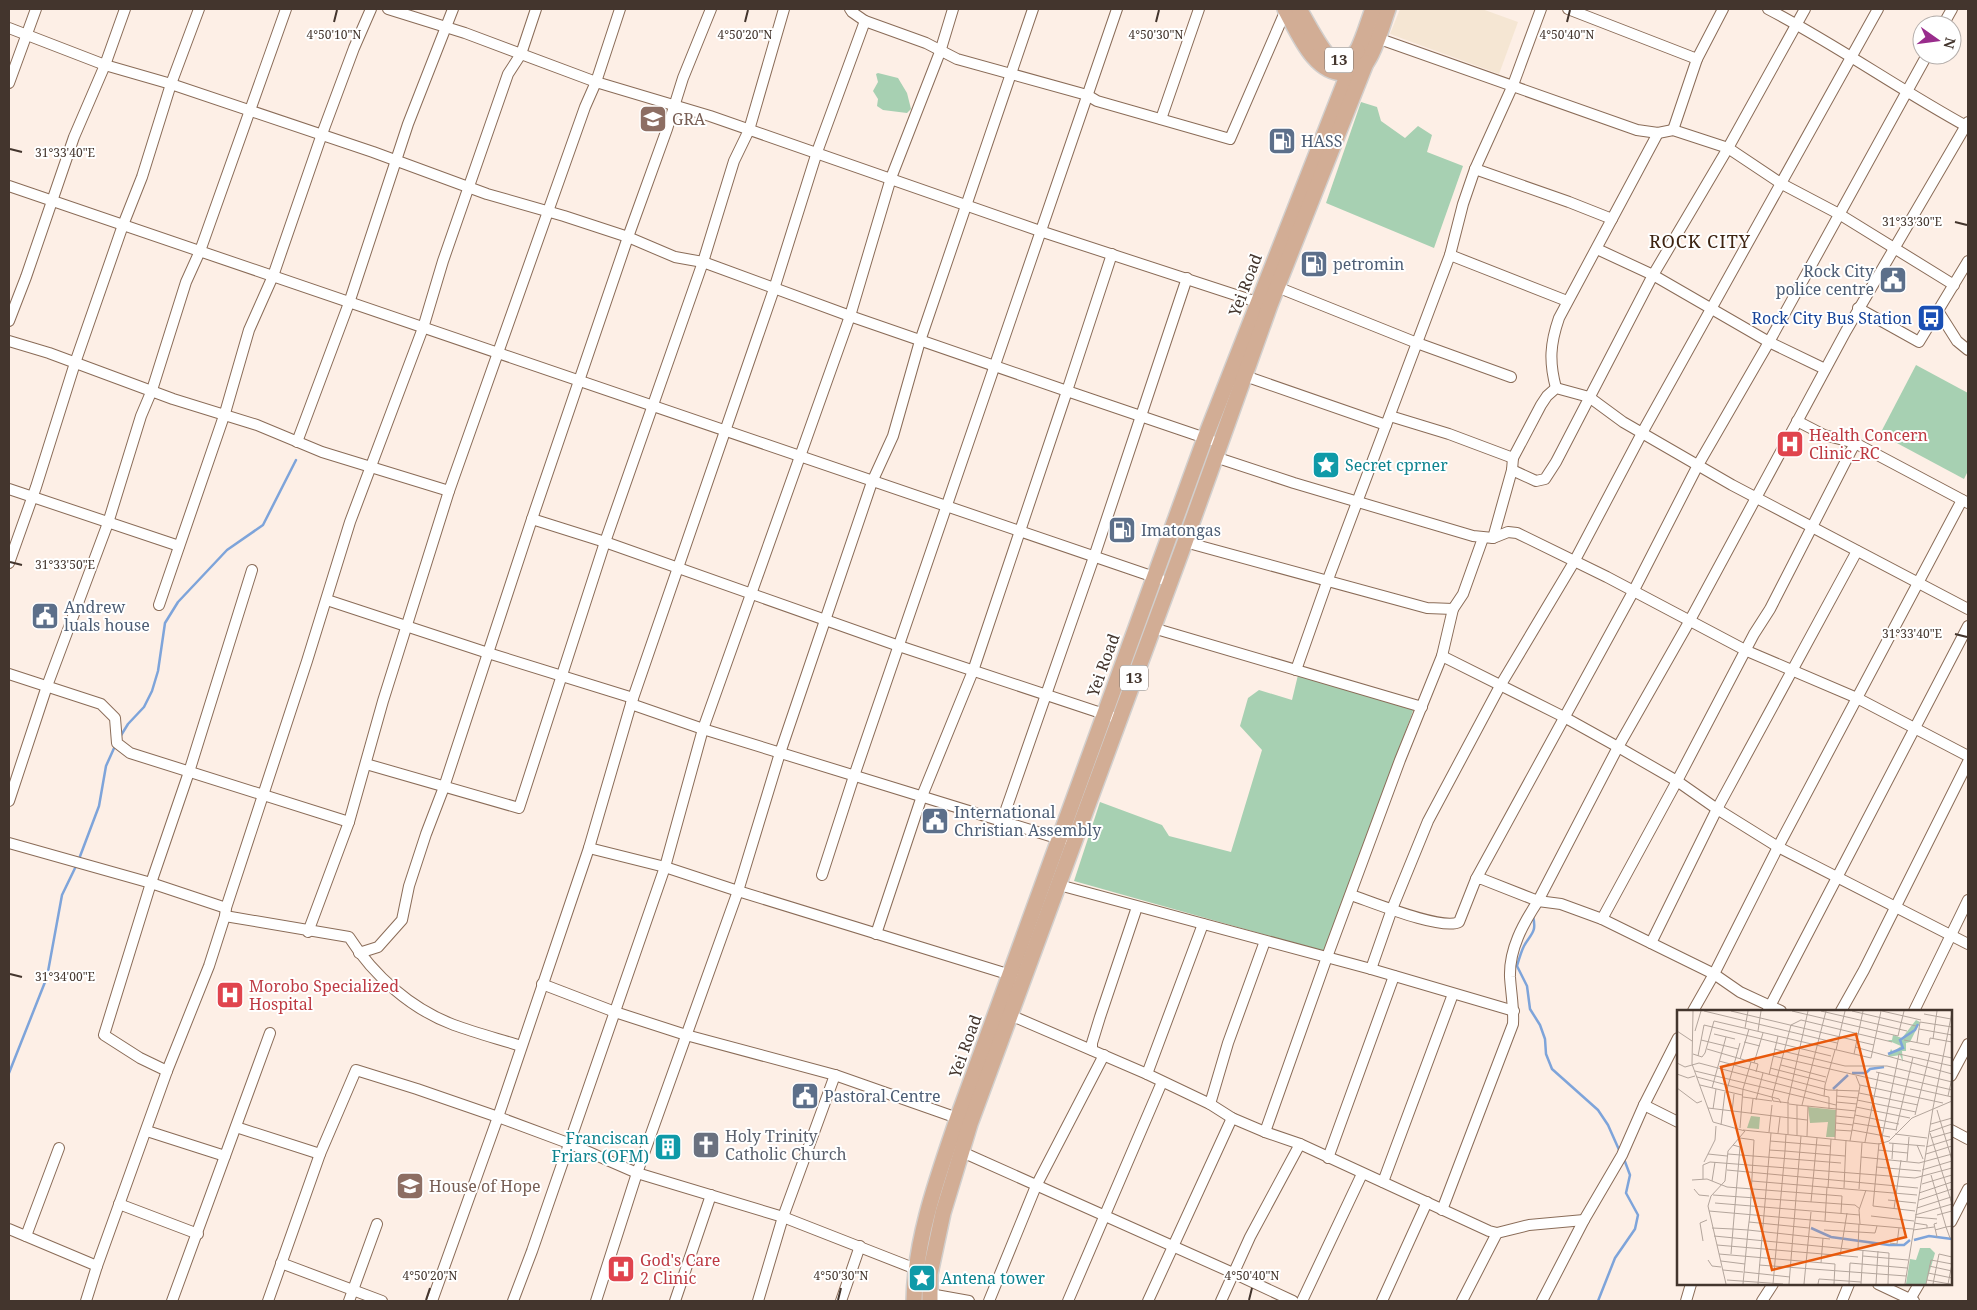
<svg xmlns="http://www.w3.org/2000/svg" width="1977" height="1310" font-family="'Noto Serif',serif">
  <style>
    .commercial { fill: #f5e6d3 }
    .green { fill: #a7d0b2 }
    .lines { fill: none; stroke-linecap: round; stroke-linejoin: round }
    .stream { stroke: #7ea4da; stroke-width: 2.5 }
    .street-casing { stroke: #8a6c58; stroke-width: 12 }
    .primary-casing { stroke: #d2cfcd; stroke-width: 18 }
    .street { stroke: #fff; stroke-width: 10 }
    .primary { stroke: #d2ad95; stroke-width: 15 }
    .ticks { fill: none; stroke: #43352d; stroke-width: 2 }
    .labels { text-anchor: middle; stroke-width: 4; stroke-linejoin: round; paint-order: stroke }
    .shield { fill: #fff; stroke: #7b726c; stroke-width: 1 }
    .shield-label { font-size: 15px; font-weight: bold; fill: #43352d }
    .education-label { font-size: 16px; fill: #785e54; stroke: #fff; text-anchor: start }
    .service-label { font-size: 16px; fill: #4e5e75; stroke: #fff; text-anchor: start }
    .street-label { font-size: 16px; fill: #43352d; stroke: #fff }
    .transit-label { font-size: 16px; fill: #164399; stroke: #fff; text-anchor: end }
    .health-label { font-size: 16px; fill: #be3a42; stroke: #fff; text-anchor: start }
    .culture-label { font-size: 16px; fill: #0d838f; stroke: #fff; text-anchor: start }
    .worship-label { font-size: 16px; fill: #5b616d; stroke: #fff; text-anchor: start }
    .neighbourhood-label { font-size: 18px; letter-spacing: 1px; fill: #3d2311; stroke: #fff }
    .inset-river { fill: none; stroke: #7ea4da; stroke-width: 2.5 }
    .inset-road { fill: none; stroke: #b3a59c; stroke-width: 1 }
    .view { fill: #e8590c; fill-opacity: 0.15; stroke: #e8590c; stroke-width: 2.5 }
    .inset-edge { fill: none; stroke: #43352d; stroke-width: 2.5 }
    .ticks-label { font-size: 12px; text-anchor: middle; fill: #43352d; stroke: #fff; stroke-width: 4; stroke-linejoin: round; paint-order: stroke }
  </style>
  <rect width="100%" height="100%" fill="#fdefe6"/>
  <path class="commercial" d="M1400,9h82l36,13 -19,52 -109,-40z"/>
  <g class="green">
    <path d="M878,73l20,5 9,15 4,16 -4,4 -24,-3 -6,-4 1,-7 -5,-8 5,-9 -2,-8z"/>
    <path d="M1361,102l16,5 4,14 24,17 13,-12 14,9 -5,17 36,14 -29,82 -108,-45z"/>
    <path d="M1916,365l52,28v78l-4,8 -84,-45z"/>
    <path d="M1298,675l116,33 -88,244 -252,-71 26,-79 62,23 7,11 62,16 31,-102 -22,-24 8,-28 11,-8 33,10z"/>
  </g>
  <g class="lines">
    <g class="stream">
      <path d="M120,737l8,-13 16,-17 8,-16 6,-20 7,-48 13,-21 49,-52 36,-25 33,-65"/>
      <path d="M79,859l20,-53 7,-40 9,-20"/>
      <path d="M1533,916c4,17 -2,17 -9,30 -3,6 -5,13 -7,20l10,20 3,23 10,16 5,14 1,15 6,15 46,41 10,15 12,27"/>
      <path d="M9,1073l38,-96 15,-82 15,-31"/>
      <path d="M1598,1301l17,-43 20,-29 3,-14 -12,-22 4,-18 -6,-16"/>
    </g>
    <g class="street-casing">
      <g id="street">
        <path d="M388,9l77,24 131,49 114,34 330,115 217,71"/>
        <path d="M850,9l2,3 13,9 61,22 31,16 130,36 10,6 133,38 55,-127"/>
        <path d="M1568,9l129,50"/>
        <path d="M1768,9c69,36 132,81 200,118"/>
        <path d="M1943,25l9,-16"/>
        <path d="M9,28l96,37 66,19 202,68 114,42 77,22 64,21 47,20 28,5 147,54 217,75 -94,280 -51,125 -46,138"/>
        <path d="M1377,38l260,92 21,3 15,-3 55,18 54,36 57,30 115,71"/>
        <path d="M9,83l27,-74"/>
        <path d="M1161,119l38,-110"/>
        <path d="M1673,130l24,-71 26,-50"/>
        <path d="M1475,169l94,33 43,17"/>
        <path d="M9,186l1151,393"/>
        <path d="M1597,249l56,26 116,67 56,27"/>
        <path d="M1112,254l-45,137 144,49"/>
        <path d="M1450,255l117,46"/>
        <path d="M1277,287l140,56 94,34"/>
        <path d="M1858,308l61,34 49,-81"/>
        <path d="M1938,311l19,30 11,9"/>
        <path d="M9,321l17,-44 48,-140 31,-72 20,-56"/>
        <path d="M9,341l40,12 124,46 84,26 65,27 127,39"/>
        <path d="M1245,376l141,49"/>
        <path d="M1556,388c-7,-26 -6,-44 3,-70l99,-185"/>
        <path d="M1390,416l59,18 64,24"/>
        <path d="M1797,421l27,14 31,8 113,60"/>
        <path d="M297,442l52,-139 59,-179 45,-115"/>
        <path d="M1215,457l79,26 179,53 20,2 15,-6 9,1 90,44 140,74 110,47 111,58"/>
        <path d="M1512,470l24,11 9,-2 11,-17 97,-187 75,-127 77,-139"/>
        <path d="M9,489l170,57"/>
        <path d="M532,519l73,23 294,104 220,73"/>
        <path d="M1493,538l19,-68 1,-12 28,-53 6,-9 9,-8 33,9 34,25 109,63 236,124"/>
        <path d="M1185,542l242,66 26,1 10,-15 20,-56"/>
        <path d="M9,563l27,-76 39,-124 48,-138 19,-48 29,-93 28,-75"/>
        <path d="M327,600l161,53 145,45"/>
        <path d="M159,605l66,-192 24,-83 24,-54 49,-142 32,-86 17,-39"/>
        <path d="M1153,628l269,79"/>
        <path d="M1442,656l122,61 54,30 59,34 40,28 61,38 190,97"/>
        <path d="M1296,670l31,-88 123,-327 13,-51 12,-35 38,-84 28,-76"/>
        <path d="M9,674l92,30 14,14 2,25 13,10 219,69"/>
        <path d="M631,704l72,25 360,111"/>
        <path d="M366,764l153,44 86,-266 98,-280 31,-101 15,-31 35,-121"/>
        <path d="M9,801l38,-115 61,-163 33,-107 11,-26 34,-108 14,-31 86,-242"/>
        <path d="M1002,821l92,-264 93,-279"/>
        <path d="M9,843l142,40 75,25"/>
        <path d="M589,848l76,19 73,24 276,85"/>
        <path d="M822,875l32,-99 263,-767"/>
        <path d="M1476,879l157,-287 65,-127 71,-123 158,-287"/>
        <path d="M1059,885l312,84 143,42"/>
        <path d="M1351,895c21,7 91,36 108,27l17,-43h6l56,22 23,3 41,15 112,55 26,18 41,19"/>
        <path d="M225,916l124,21c25,39 62,72 105,88 22,8 45,14 67,21"/>
        <path d="M1602,919l75,-138 77,-147 16,-25 85,-166"/>
        <path d="M308,932l41,-110 34,-121 66,-210 136,-384 11,-25 24,-73"/>
        <path d="M1651,943l66,-134 140,-258"/>
        <path d="M359,953l19,-6 24,-27 7,-34 17,-52 18,-47 88,-268 96,-282 39,-108 16,-51 28,-69"/>
        <path d="M1371,969l21,-60 36,-88 72,-135 74,-124 68,-129 236,-424"/>
        <path d="M542,984l73,28 71,23 149,40 128,45"/>
        <path d="M1768,1010l200,-384"/>
        <path d="M1693,1011l21,-37 64,-127 184,-347"/>
        <path d="M1841,1011l23,-41 104,-208"/>
        <path d="M1914,1011l54,-111"/>
        <path d="M1010,1015l137,59 63,30 22,14 33,14 35,12 189,87 8,2 32,-8 55,-5"/>
        <path d="M1092,1050v-7l8,-26 37,-110"/>
        <path d="M167,1071l-27,-13 -36,-23 47,-152 38,-111 63,-202"/>
        <path d="M1147,1074l56,-150"/>
        <path d="M1951,1076l17,-32"/>
        <path d="M1210,1104l18,-61 37,-102"/>
        <path d="M1644,1105l34,17"/>
        <path d="M236,1127l84,27"/>
        <path d="M1951,1130l17,9"/>
        <path d="M147,1131l78,25"/>
        <path d="M1265,1132l62,-175 73,-197 42,-104 11,-47"/>
        <path d="M962,1152l271,121 60,28"/>
        <path d="M1328,1158l66,-182"/>
        <path d="M1383,1182l70,-188"/>
        <path d="M119,1204l79,30"/>
        <path d="M1442,1210l71,-186c1,-16 -2,-31 -3,-47 -1,-28 13,-53 28,-76l80,-154 71,-125 157,-291 122,-209"/>
        <path d="M1951,1222l17,-33"/>
        <path d="M9,1229l88,37"/>
        <path d="M26,1236l33,-88"/>
        <path d="M281,1263l101,38"/>
        <path d="M1878,1284l36,17"/>
        <path d="M930,1294l39,7"/>
        <path d="M86,1301l11,-35 70,-195 42,-105 16,-50 1,-8 81,-247 43,-139 73,-194 20,-67 65,-187 13,-20 15,-45"/>
        <path d="M172,1301l98,-268"/>
        <path d="M268,1301l52,-147 36,-84 61,19 81,28 70,26 69,30 146,44 138,54"/>
        <path d="M349,1301l28,-77"/>
        <path d="M432,1301l66,-184 91,-269 42,-144 143,-415 43,-137 48,-131"/>
        <path d="M513,1301l19,-50 133,-384 38,-138 147,-413 41,-138 49,-126 13,-43"/>
        <path d="M596,1301l41,-128 101,-282 42,-138 92,-271 21,-46 27,-95 113,-332"/>
        <path d="M675,1301l36,-106"/>
        <path d="M758,1301l25,-84 52,-142"/>
        <path d="M841,1301l19,-55"/>
        <path d="M989,1301l47,-115 68,-131"/>
        <path d="M1068,1301l94,-219"/>
        <path d="M1148,1301l84,-183"/>
        <path d="M1221,1301l29,-64 50,-93"/>
        <path d="M1302,1301l60,-127"/>
        <path d="M1382,1301l45,-99"/>
        <path d="M1462,1301l35,-68"/>
        <path d="M1542,1301l42,-81 38,-65 22,-50 34,-67"/>
        <path d="M1686,1301l5,-17"/>
        <path d="M1762,1301l11,-17"/>
        <path d="M1842,1301l7,-17"/>
        <path d="M1909,1301l10,-17"/>
      </g>
    </g>
    <g class="primary-casing">
      <g id="primary">
        <path d="M1285,9c13,23 29,66 61,64 7,0 16,-5 20,-10 9,-11 17,-40 22,-54"/>
        <path d="M1299,9c7,11 22,42 32,49 10,6 22,0 27,-9 6,-12 10,-27 15,-40"/>
        <path d="M914,1301c1,-63 24,-125 44,-184l247,-679 152,-387"/>
        <path d="M930,1301v-27l13,-61 27,-89 215,-582 85,-237 96,-242"/>
      </g>
    </g>
    <use href="#street" class="street"/>
    <use href="#primary" class="primary"/>
  </g>
  <path class="ticks" d="M334,22l3,-12M745,22l3,-12M1156,22l3,-12M1567,22l3,-12M10,149l12,3M1955,222l12,3M10,562l12,3M1955,634l12,3M10,974l12,3M426,1300l4,-12M838,1300l3,-12M1249,1300l3,-12"/>
  <defs>
    <g id="university-square" transform="scale(1.4375)"><rect x="-9" y="-9" width="18" height="18" rx="4" fill="#8d6e63" stroke="#fff"/><path d="M0-5L7-2L0 1L-7-2ZM-4 1L0 2.5L4 1V4Q0 6-4 4Z" fill="#fff"/></g>
    <g id="fuel-square" transform="scale(1.4375)"><rect x="-9" y="-9" width="18" height="18" rx="4" fill="#5c6f8a" stroke="#fff"/><path d="M-5.5-6h7V0h2V4h1.3V-2.5L3-4.5l.8-.8L6-3V5H2.5V1h-1V6h-7ZM-4.2-4.7v3.2H.2V-4.7Z" fill="#fff"/></g>
    <g id="civic-square" transform="scale(1.4375)"><rect x="-9" y="-9" width="18" height="18" rx="4" fill="#5c6f8a" stroke="#fff"/><path d="M-.6-6.5H3V-4.5H.6V-3L4-1V1h2V6H-6V1h2V-1L-.6-3ZM-1.2 2.5V6h2.4V2.5Z" fill="#fff"/></g>
    <g id="bus-square" transform="scale(1.4375)"><rect x="-9" y="-9" width="18" height="18" rx="4" fill="#1a4fb4" stroke="#fff"/><path d="M-5-6H5V4H4V6H2V4H-2V6H-4V4H-5ZM-3.5-4V0h7V-4ZM-3.5 1.2v1.5H-2V1.2ZM2 1.2v1.5H3.5V1.2Z" fill="#fff"/></g>
    <g id="hospital-square" transform="scale(1.4375)"><rect x="-9" y="-9" width="18" height="18" rx="4" fill="#e0444e" stroke="#fff"/><path d="M-5-5h3v3.5h4V-5h3V5h-3V1.5h-4V5h-3Z" fill="#fff"/></g>
    <g id="sight-square" transform="scale(1.4375)"><rect x="-9" y="-9" width="18" height="18" rx="4" fill="#0f9aa8" stroke="#fff"/><path d="M0-6L1.8-2.2L6-1.7L2.9 1.2L3.7 5.4L0 3.3L-3.7 5.4L-2.9 1.2L-6-1.7L-1.8-2.2Z" fill="#fff"/></g>
    <g id="church-square" transform="scale(1.4375)"><rect x="-9" y="-9" width="18" height="18" rx="4" fill="#6b7280" stroke="#fff"/><path d="M-1.2-6h2.4v3.5h3.3v2.4h-3.3V6h-2.4V-.1h-3.3v-2.4h3.3Z" fill="#fff"/></g>
    <g id="building-square" transform="scale(1.4375)"><rect x="-9" y="-9" width="18" height="18" rx="4" fill="#0f9aa8" stroke="#fff"/><path d="M-4-6H4V6H1V3H-1V6H-4ZM-2.5-4.3h1.7v1.8h-1.7ZM.8-4.3h1.7v1.8H.8ZM-2.5-1h1.7V.8h-1.7ZM.8-1h1.7V.8H.8Z" fill="#fff"/></g>
    <g id="school-square" transform="scale(1.4375)"><rect x="-9" y="-9" width="18" height="18" rx="4" fill="#8d6e63" stroke="#fff"/><path d="M0-5L7-2L0 1L-7-2ZM-4 1L0 2.5L4 1V4Q0 6-4 4Z" fill="#fff"/></g>
  </defs>
  <g fill-rule="evenodd">
    <use href="#university-square" x="653" y="119"/>
    <use href="#fuel-square" x="1282" y="141"/>
    <use href="#fuel-square" x="1314" y="264"/>
    <use href="#civic-square" x="1893" y="280"/>
    <use href="#bus-square" x="1931" y="318"/>
    <use href="#hospital-square" x="1790" y="444"/>
    <use href="#sight-square" x="1326" y="465"/>
    <use href="#fuel-square" x="1122" y="530"/>
    <use href="#civic-square" x="45" y="616"/>
    <use href="#civic-square" x="935" y="821"/>
    <use href="#hospital-square" x="230" y="995"/>
    <use href="#civic-square" x="805" y="1096"/>
    <use href="#church-square" x="706" y="1145"/>
    <use href="#building-square" x="668" y="1147"/>
    <use href="#school-square" x="410" y="1186"/>
    <use href="#hospital-square" x="621" y="1269"/>
    <use href="#sight-square" x="922" y="1278"/>
  </g>
  <g class="labels">
    <g class="shield">
      <rect x="1325" y="47.5" width="28" height="25" rx="4"/>
      <rect x="1120" y="665.5" width="28" height="25" rx="4"/>
    </g>
    <g class="shield-label">
      <text x="1339" y="65">13</text>
      <text x="1134" y="683">13</text>
    </g>
    <g class="education-label">
      <text x="672" y="125">GRA</text>
      <text x="429" y="1192">House of Hope</text>
    </g>
    <g class="service-label">
      <text x="1301" y="147">HASS</text>
      <text x="1333" y="270">petromin</text>
      <text x="1874" y="277" text-anchor="end">Rock City<tspan x="1874" dy="18">police centre</tspan></text>
      <text x="1141" y="536">Imatongas</text>
      <text x="64" y="613">Andrew<tspan x="64" dy="18">luals house</tspan></text>
      <text x="954" y="818">International<tspan x="954" dy="18">Christian Assembly</tspan></text>
      <text x="824" y="1102">Pastoral Centre</text>
    </g>
    <g class="street-label">
      <text transform="translate(1245 285) rotate(-69)" y="6">Yei Road</text>
      <text transform="translate(1103 665) rotate(-70)" y="6">Yei Road</text>
      <text transform="translate(965 1046) rotate(-70)" y="6">Yei Road</text>
    </g>
    <g class="transit-label">
      <text x="1912" y="324">Rock City Bus Station</text>
    </g>
    <g class="health-label">
      <text x="1809" y="441">Health Concern<tspan x="1809" dy="18">Clinic_RC</tspan></text>
      <text x="249" y="992">Morobo Specialized<tspan x="249" dy="18">Hospital</tspan></text>
      <text x="640" y="1266">God's Care<tspan x="640" dy="18">2 Clinic</tspan></text>
    </g>
    <g class="culture-label">
      <text x="1345" y="471">Secret cprner</text>
      <text x="649" y="1144" text-anchor="end">Franciscan<tspan x="649" dy="18">Friars (OFM)</tspan></text>
      <text x="941" y="1284">Antena tower</text>
    </g>
    <g class="worship-label">
      <text x="725" y="1142">Holy Trinity<tspan x="725" dy="18">Catholic Church</tspan></text>
    </g>
    <g class="neighbourhood-label">
      <text x="1700" y="248">ROCK CITY</text>
    </g>
  </g>
  <g transform="translate(1677 1010)">
    <rect width="275" height="275" fill="#fdefe6"/>
    <path d="M239,10l4,2 -10,20 -4,1v8h-4l1,11 -3,-7 -12,2 3,-8 2,3 8,-6 -14,-6h5l1,-5 9,3zM131,97l28,3 -1,27h-9l2,-15 -18,1zM74,106l9,1 -1,12 -12,-1zM243,238h10l5,5 -9,31h-20l4,-25 6,1z" fill="#a7d0b2"/>
    <path class="inset-river" d="M211,44l15,-6 -3,-8 15,-10 3,-6M175,63h14l4,-4 14,-2M156,79l15,-14M134,218l20,9 58,8h15l6,-5M237,230l15,-4 23,3"/>
    <path class="inset-road" d="M16,1l-1,53 21,58 32,9 -17,20 -3,30 -14,15 -3,10 18,78M27,1l133,32M54,1l143,34M115,1l106,25 6,-25M144,1l86,20M175,1l64,15M205,1l39,9M247,4l27,5M68,18l3,-17M242,19l33,6M0,21l15,10M18,21l6,-20M81,21l3,-20M37,24l21,5M256,29l4,-28M24,30l37,9M227,30l25,5 1,-7 22,4M67,32l16,4M240,32l3,-20 32,5M178,37l97,27M30,39l51,15 -2,8M97,39l71,17h42l65,16M233,39l42,9M159,40l9,-39M16,44l9,3 3,-4 9,-32 157,37 10,-47M177,44l9,-43M21,46l6,-31 127,31M96,46l179,41M63,49l9,-30M42,51l109,29 31,1M0,53l8,4 7,-2M77,53l9,-30M15,55l7,-2 125,33M104,55l45,12M93,58l55,14M18,61l141,34M199,62l76,18M0,64l11,4 7,-2M92,65l9,-39M20,67l82,22 2,4M23,75l42,10M183,75l83,18M0,78l20,15 5,-2M35,78l14,-51M49,83l14,-50M182,83l59,12M160,86l21,2M271,86l4,-18M66,87l29,4M79,90l7,-27M180,90l59,12M159,92l21,2M112,93l-16,-2 -1,-4 19,-72 10,-5 91,22M112,94l8,1v30M120,95l59,6M125,95l24,-94M179,97l54,11M31,98l99,12M256,98l19,-96M36,99l3,-20M152,99v-12l-5,-1 1,-11 10,-35M260,100l15,50M55,102l2,-18M74,104l2,-15M178,105l44,9M238,105l15,-62M159,106l18,2M159,113l17,2M176,113l44,7M254,114l21,-6M44,115l4,-33M63,118l3,-39 8,-27M66,120l136,14 10,-3 23,-23 40,-17M159,120l16,1M175,120l38,7M219,120l17,-73M92,122l3,-27M252,122l23,-8M101,123l2,-16M253,123l22,71M111,124v-33l20,-90M218,124l32,4M130,126l1,-30M63,128l14,2 -4,74M254,128l21,-6M158,129l2,-50M93,131l60,5M173,131l10,-55 -4,-10M188,132l14,-70M204,132l18,-88 53,12M202,133l-6,63 42,5M212,133l36,3M240,135l6,14M249,137l26,-8M92,140l16,1 1,-17M201,140l30,3M31,144l19,2M51,144l113,9M249,144l26,-8M184,147l58,6 33,-9M215,149l1,-16M230,151l2,-24M27,152l11,-22 1,-14M199,157l45,4M50,160l191,18M245,160l30,-9M254,165l15,52 6,-1M26,169v-14l7,-3 205,16 37,-10M15,170l15,-1 20,8 115,9 -1,17M35,171l3,-19M75,171l165,14M245,174l30,-9M151,178l3,-49M167,178l2,-48M17,179l5,6 10,1M182,179l3,-46M242,183l33,-11M36,185l142,10 5,4M211,190l28,3M242,190l33,-11M134,192l6,-64M38,193l145,12M240,198l34,-11M217,199l7,-49M32,201l204,18M73,204l-2,16 82,9M238,205l37,-11M260,205l15,-4M194,206l43,5M238,207l22,2M148,211l2,-34M72,212l60,6M237,213l13,2v3M260,213l-3,1 3,13M183,214l-1,-14 7,-20M35,218l21,1 7,-82 -7,-2M147,220l51,3 2,-7M236,220l21,-3M258,220l11,-3 4,11M37,226l175,17 -1,31M26,231l-3,-18 7,-3M213,233l7,1 2,-16M40,235l141,12M181,239l1,-25M42,244l116,10 -1,20M54,244l2,-25 15,1 -5,54M163,246l7,-43M186,246l45,4M31,250l4,6 9,1M44,251l24,3M144,253l2,-25M82,255l147,11M252,256l23,5M46,260l20,2M67,262l46,5M251,263l24,5M50,270l56,4M250,270l23,4M81,274l13,-151M96,274l12,-133 60,5M112,274l12,-148M127,274l7,-72M141,274l1,-5 42,3M172,274l1,-21 57,5M184,274l2,-34M199,274l2,-33M228,274l28,-176M249,274l5,-24 21,4M256,274l6,-30 13,3M271,274l4,-20"/>
    <path class="view" d="M179,24l50,203 -134,33 -51,-203z"/>
    <rect width="275" height="275" class="inset-edge"/>
  </g>
  <g class="ticks-label">
    <text x="334" y="39">4°50'10"N</text>
    <text x="745" y="39">4°50'20"N</text>
    <text x="1156" y="39">4°50'30"N</text>
    <text x="1567" y="39">4°50'40"N</text>
    <text x="65" y="157">31°33'40"E</text>
    <text x="1912" y="226">31°33'30"E</text>
    <text x="65" y="569">31°33'50"E</text>
    <text x="1912" y="638">31°33'40"E</text>
    <text x="65" y="981">31°34'00"E</text>
    <text x="430" y="1280">4°50'20"N</text>
    <text x="841" y="1280">4°50'30"N</text>
    <text x="1252" y="1280">4°50'40"N</text>
  </g>
  <rect width="1977" height="1310" fill="none" stroke="#43352d" stroke-width="20"/>
  <g transform="translate(1937 40) rotate(104)"><circle r="24" fill="#ffffff" stroke="#b4aeab"/>
  <path d="M0-4L9 19L0 12L-9 19Z" fill="#992c8c"/>
  <text y="-8" font-size="14" font-weight="bold" text-anchor="middle" fill="#43352d">N</text>
  </g>
</svg>
